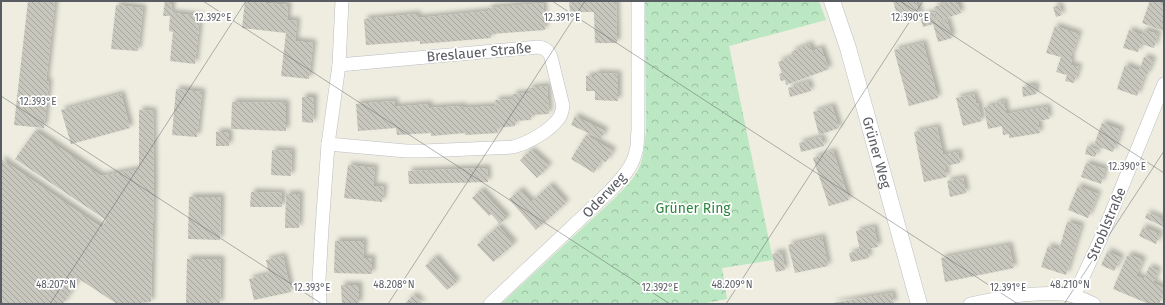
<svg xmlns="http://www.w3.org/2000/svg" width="1165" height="305" font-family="'Fira Sans',sans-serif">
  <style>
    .forest { fill: url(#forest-crowns) }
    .building { fill: url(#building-back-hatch); filter: url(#shadow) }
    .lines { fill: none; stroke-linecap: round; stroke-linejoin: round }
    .minor-casing { stroke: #bbbdc3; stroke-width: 14 }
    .tertiary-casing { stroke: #bbbdc3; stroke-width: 17 }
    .minor { stroke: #fff; stroke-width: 13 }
    .tertiary { stroke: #fff; stroke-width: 16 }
    .ticks { fill: none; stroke: #595c63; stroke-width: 1; stroke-opacity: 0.45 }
    .labels { text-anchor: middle; stroke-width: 3.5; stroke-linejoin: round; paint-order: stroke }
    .street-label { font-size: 14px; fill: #595c63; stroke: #fff }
    .park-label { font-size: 14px; fill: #2e8540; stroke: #fff }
    .ticks-label { font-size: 10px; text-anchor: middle; fill: #595c63; stroke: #fff; stroke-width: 3.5; stroke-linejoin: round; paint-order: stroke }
  </style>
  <defs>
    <pattern id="forest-crowns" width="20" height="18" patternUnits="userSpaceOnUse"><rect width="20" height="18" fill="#bbe7c2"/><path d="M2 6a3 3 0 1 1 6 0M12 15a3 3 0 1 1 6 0" fill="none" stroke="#9bbea1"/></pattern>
    <pattern id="building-back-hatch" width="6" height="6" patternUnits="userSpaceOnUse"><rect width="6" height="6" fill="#c8c7be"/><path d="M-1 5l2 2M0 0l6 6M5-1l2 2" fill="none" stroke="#a5a59e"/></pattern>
    <filter id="shadow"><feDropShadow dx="3.5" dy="-3.5" stdDeviation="2" flood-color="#0004"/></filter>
  </defs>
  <rect width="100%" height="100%" fill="#eeede0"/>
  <path class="forest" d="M645,1h174l7,19 -97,26 44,214 -51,8 5,31 -27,5h-199l115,-107c8,-9 17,-17 22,-27 6,-11 6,-25 8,-37z"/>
  <g class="building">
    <path d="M28,1h27l-9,80 3,1 -5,46 -30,-3z"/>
    <path d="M165,1h7l-1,12 29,3 -5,48 -25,-3 3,-29 -4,-1 1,-15h-7z"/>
    <path d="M245,1l43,4 -1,15 10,1 -2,20 18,2 -4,36 -28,-3 5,-43 -44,-5z"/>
    <path d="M569,1h47l1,42h-22l-1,-31h-24z"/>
    <path d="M893,1h23l4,15 14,-4 3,11 10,-3 5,18 -14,4 -5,-18 -10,3 -3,-11 -21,6z"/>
    <path d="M953,1h4l4,12 -23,8 -4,-14z"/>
    <path d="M1150,1h5l9,3v27l-22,-8z"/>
    <path d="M543,3l2,27 -54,4v4l-35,3 -36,3v-3l-54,4 -2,-26 53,-5 1,4 71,-7 -1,-3z"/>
    <path d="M116,5l27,3 -5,43 -27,-2z"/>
    <path d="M1059,5l3,10 -6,2 -3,-10z"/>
    <path d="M1055,26l24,8 -9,25 2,1 -2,5 9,2 -5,16 -9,-2 2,-6 -11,-3 5,-15 -15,-4z"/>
    <path d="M1129,30l13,5 2,-5 14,4 -4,14 -13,-4 -3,8 -15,-4z"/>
    <path d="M923,43l15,55 -29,8 -15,-56z"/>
    <path d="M809,44l3,7 9,-3 8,21 -43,16 -1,-5 -4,1 -2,-7 3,-1 -4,-11 15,-6 -2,-4z"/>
    <path d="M1144,57l9,3 -6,15 -2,-1 -8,22 -20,-7 8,-24 14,6z"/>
    <path d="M595,73l23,1v27l-23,-1v-9h-9v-15h9z"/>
    <path d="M808,82l3,9 -21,6 -2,-9z"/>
    <path d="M1035,85l1,9 -13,3 -1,-10z"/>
    <path d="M547,86l2,28 -18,1v5l-16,1v5l-18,2 1,5 -33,2v-2l-34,3v-3l-34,2 -1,-7 -38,3 -2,-27 39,-3v6l34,-3v4l34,-2v2l33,-2 -1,-6 18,-1v-5l16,-1v-5z"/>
    <path d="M176,89l26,3 -5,45 -25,-2z"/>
    <path d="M121,94l9,34 -59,16 -10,-34z"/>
    <path d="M974,94l2,9h2l4,18 -19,5 -7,-28z"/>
    <path d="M302,97h12l-1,26 -11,-1z"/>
    <path d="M1004,101l2,13 41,-7 2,12 -11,2 2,12 -31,5v-4l-6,1 -1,-9 -14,3 -4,-22 11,-2v-2z"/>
    <path d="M232,102l54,1v28l-55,-2z"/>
    <path d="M832,106l7,22 -20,7 -6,-23z"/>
    <path d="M139,110l14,1 1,73 -3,118 -11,1 -1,1h-22l-38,-25 -16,25h-62v-145l101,69 4,-8 -91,-61 20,-28 66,45 38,-7z"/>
    <path d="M575,116l30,15 -4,8 -30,-14z"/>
    <path d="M1102,123l19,7 -8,22 -19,-7z"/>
    <path d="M937,127l6,28 15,-3 2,11 -15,3 2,11 -23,5 -10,-50z"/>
    <rect x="216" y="132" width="13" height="14"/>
    <path d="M586,135l27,16 -7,11 -4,-2 -8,13 -23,-14z"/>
    <path d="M821,137l3,9 -23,6 -2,-9z"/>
    <path d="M1087,146l11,4 -3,7 -10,-3z"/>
    <path d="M272,150l20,1 -1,25 -20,-1z"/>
    <path d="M531,150l18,16 -12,12 -17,-18z"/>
    <path d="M833,151l16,49 -20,6 -16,-48z"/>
    <path d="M1086,163l19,6 -4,15 -20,-7z"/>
    <path d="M348,165l27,3 -2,18 11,1 -2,15 -38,-4z"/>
    <path d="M487,168l1,14 -79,2 -1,-13z"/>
    <path d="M963,178l3,15 -16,4 -3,-16z"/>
    <path d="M550,185l16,18 -30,27 -27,-31 11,-9 11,12z"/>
    <path d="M1078,186l20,8 -10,24 -20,-8z"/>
    <path d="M481,190l26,28 -7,6 -9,-10 -2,2 -17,-18z"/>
    <path d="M251,192l31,1v14h-32z"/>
    <path d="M286,194h14l-1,34h-14z"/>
    <path d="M189,197h32l-1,43 -32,-1z"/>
    <path d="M1147,213l17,7v7l-19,-9z"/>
    <path d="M1067,222l14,4 -15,49 -25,-8 7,-21 11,4z"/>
    <path d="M498,226l16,18 -21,18 -16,-17z"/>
    <path d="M874,227l4,20 -11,2 2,9 -18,4 -2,-9 11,-2 -4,-20z"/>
    <path d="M1143,227l17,7 -4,10 -17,-8z"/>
    <path d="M822,237l6,29 -33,7 -7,-28z"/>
    <path d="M335,241h29l-1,17h9v16l-38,-1z"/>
    <path d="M1009,245l5,23 -69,14 -4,-24z"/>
    <path d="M1108,251l13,7 -7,13 -13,-6z"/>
    <path d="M782,252l3,18 -9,2 -4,-18z"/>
    <path d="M1131,255l12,5 -7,16 8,3 5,-12 9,4 -5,12 11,5v4l-5,12h-10l-36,-15 14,-33z"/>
    <path d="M283,256l8,36 -37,8 -5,-21 20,-5 -3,-14z"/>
    <path d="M435,257l22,25 -10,8 -22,-24z"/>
    <path d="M187,259h34l-1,45 -34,-1z"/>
    <path d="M341,285h18v19h-17z"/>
    <path d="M892,293l2,11h-61v-1z"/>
    <path d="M414,295l9,9h-19z"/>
  </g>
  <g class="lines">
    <g class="minor-casing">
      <g id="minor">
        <path d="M328,144l78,7h18l89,-4c15,-4 37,-16 46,-29 3,-4 3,-8 4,-12l-12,-49c-3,-7 -6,-9 -13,-10l-199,18"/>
        <path d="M1074,296l27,-58 63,-154"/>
        <path d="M320,304l-1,-24 3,-52 6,-84 11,-79 3,-64"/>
        <path d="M490,304l120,-113c11,-12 23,-24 26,-40 2,-6 1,-13 2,-20v-130"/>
        <path d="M970,304c29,-6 75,-15 104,-8 7,2 14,5 20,8"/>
      </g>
    </g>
    <g class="tertiary-casing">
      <g id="tertiary">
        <path id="s1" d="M832,1l16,47 71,256"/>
      </g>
    </g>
    <use href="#minor" class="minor"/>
    <use href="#tertiary" class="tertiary"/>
  </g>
  <path class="ticks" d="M203,1l467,303M552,1l466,303M900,1l264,172M1,96l321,208M50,304l196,-303M388,304l197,-303M726,304l197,-303M1064,304l100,-153"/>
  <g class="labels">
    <g class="street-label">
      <text transform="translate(479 52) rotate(-5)" y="5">Breslauer Straße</text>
      <text dy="5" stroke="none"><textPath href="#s1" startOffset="158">Grüner Weg</textPath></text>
      <text transform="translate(604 195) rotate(-46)" y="5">Oderweg</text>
      <text transform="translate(1106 224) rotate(-67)" y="5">Stroblstraße</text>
    </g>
    <g class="park-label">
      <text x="693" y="213">Grüner Ring</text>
    </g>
  </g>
  <g class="ticks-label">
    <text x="213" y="21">12.392°E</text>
    <text x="562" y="21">12.391°E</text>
    <text x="910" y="21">12.390°E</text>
    <text x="38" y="105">12.393°E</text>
    <text x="1127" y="170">12.390°E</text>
    <text x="56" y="288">48.207°N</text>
    <text x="394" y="288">48.208°N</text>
    <text x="732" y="288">48.209°N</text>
    <text x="1070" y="288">48.210°N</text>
    <text x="312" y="291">12.393°E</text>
    <text x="660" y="291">12.392°E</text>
    <text x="1008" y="291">12.391°E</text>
  </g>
  <rect width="1165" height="305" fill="none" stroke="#595c63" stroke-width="4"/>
</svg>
